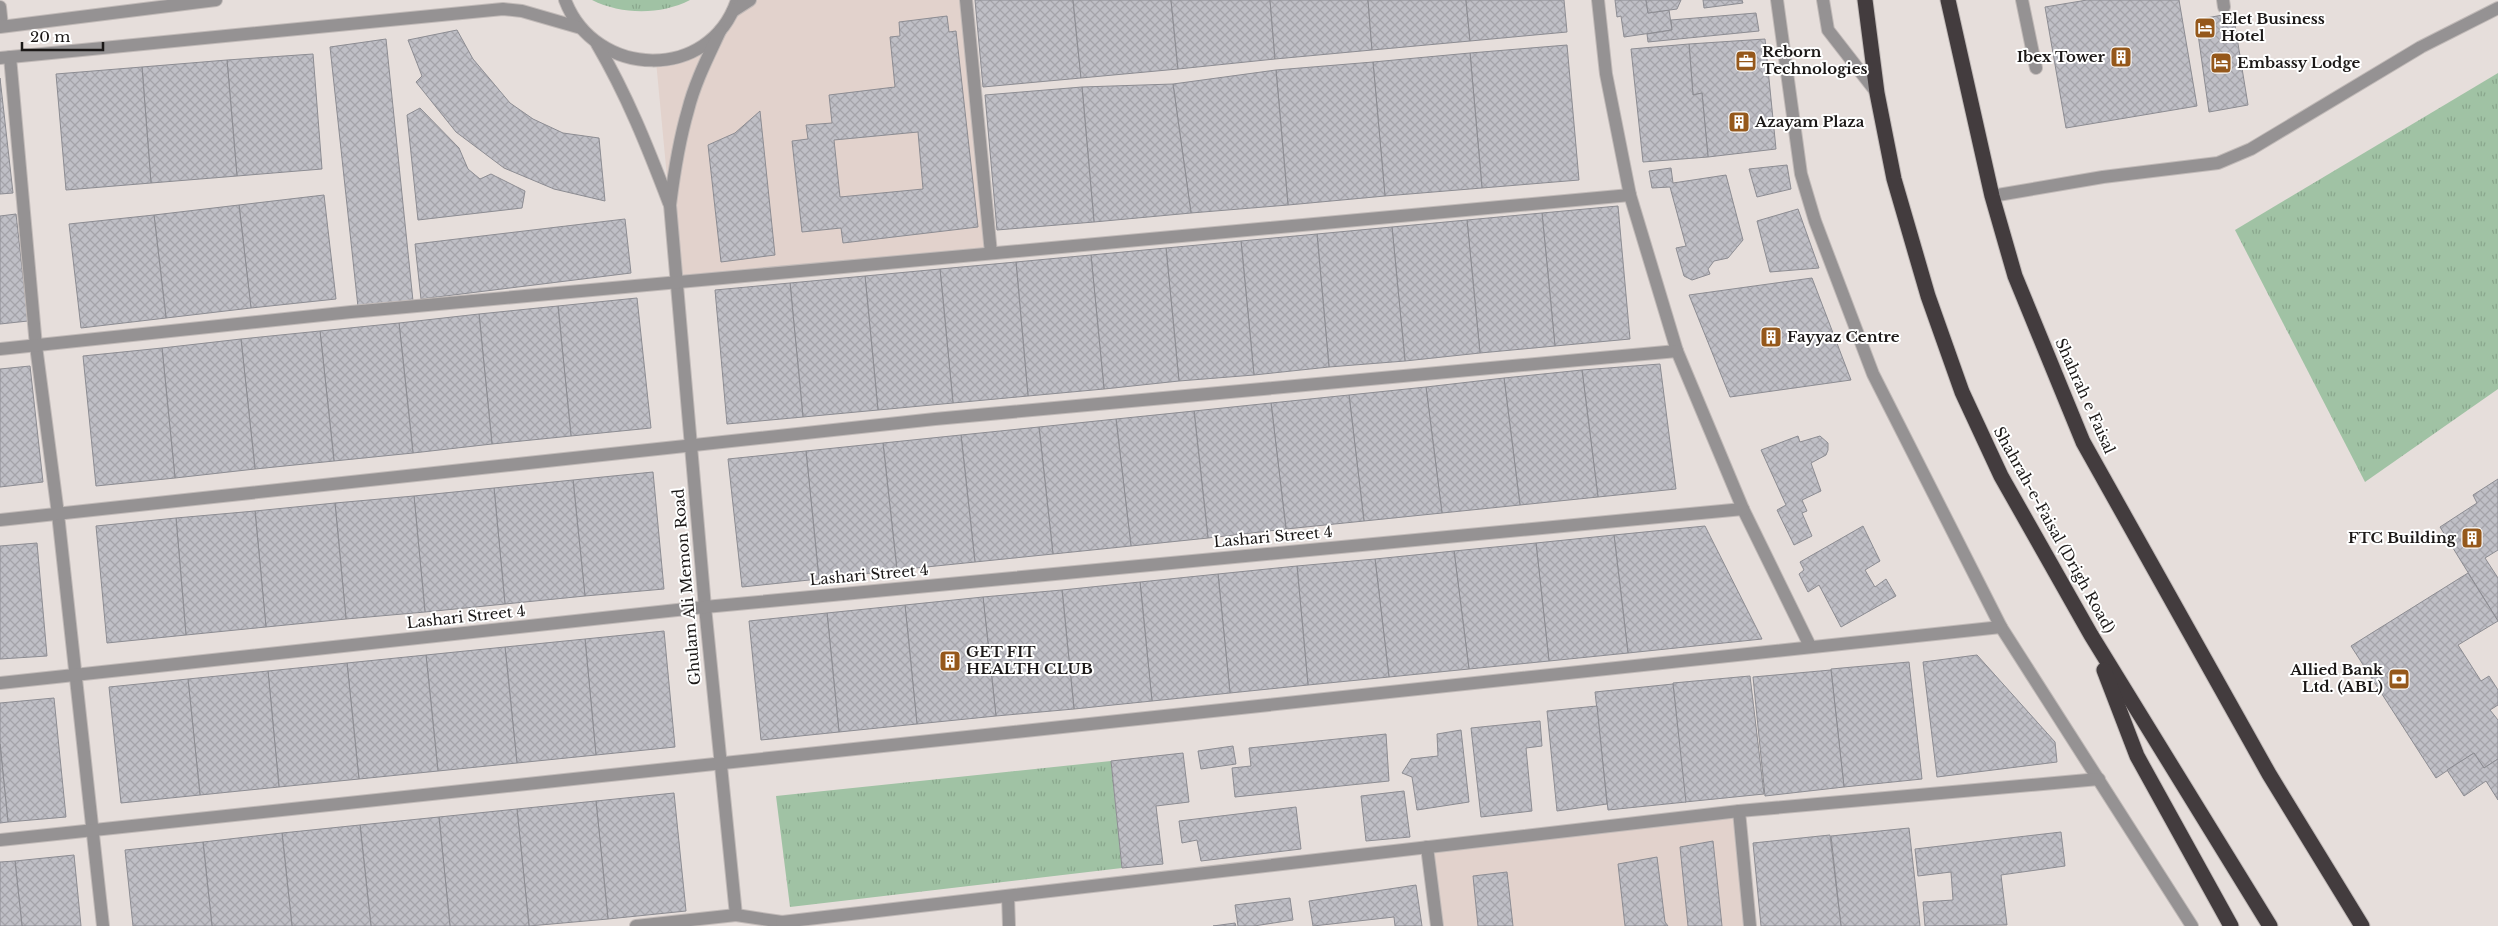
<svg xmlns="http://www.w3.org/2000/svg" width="2498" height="926" font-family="'Libre Baskerville',serif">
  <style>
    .built { fill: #e2d2cc }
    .grass { fill: url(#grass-tufts) }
    .building { fill: url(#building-cross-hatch); stroke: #8c8c92; fill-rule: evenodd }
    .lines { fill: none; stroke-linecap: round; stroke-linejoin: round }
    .minor-casing { stroke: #c1bab8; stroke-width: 14 }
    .highway-casing { stroke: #c1bab8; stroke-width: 17 }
    .minor { stroke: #959293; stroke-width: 12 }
    .highway { stroke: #433c3e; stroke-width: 15 }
    .labels { text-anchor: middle; stroke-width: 4; stroke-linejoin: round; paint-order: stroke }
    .poi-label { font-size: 15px; font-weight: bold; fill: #1b1817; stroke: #fff; text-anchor: start }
    .street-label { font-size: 15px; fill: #1b1817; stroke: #fff }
  </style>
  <defs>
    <pattern id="grass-tufts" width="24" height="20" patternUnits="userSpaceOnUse" patternTransform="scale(1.25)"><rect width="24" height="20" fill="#a0c2a4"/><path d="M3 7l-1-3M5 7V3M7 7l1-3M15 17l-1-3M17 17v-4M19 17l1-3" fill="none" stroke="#89a68c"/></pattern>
    <pattern id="building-cross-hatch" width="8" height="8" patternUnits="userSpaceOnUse" patternTransform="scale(1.25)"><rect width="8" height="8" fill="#bfbfc6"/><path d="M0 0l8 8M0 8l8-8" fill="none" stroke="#a4a3a9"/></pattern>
  </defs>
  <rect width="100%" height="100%" fill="#e6dedb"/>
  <g class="built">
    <path d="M750,0h216l25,253 -314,30 -21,-222 24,-4z"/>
    <path d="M1739,811l11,115h-313l-10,-79z"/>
  </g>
  <g class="grass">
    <path d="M592,0h98c-29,15 -68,15 -98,0z"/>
    <path d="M2498,73v316l-133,93 -130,-252z"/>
    <path d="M1111,761l11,107 -332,39 -14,-111z"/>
  </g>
  <g class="building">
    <path d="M975,0h98l8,78 -98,9z"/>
    <path d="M1073,0h98l7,69 -97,9z"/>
    <path d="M1171,0h99l5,59 -97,10z"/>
    <path d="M1270,0h98l4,50 -97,9z"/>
    <path d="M1368,0h98l4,41 -98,9z"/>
    <path d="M1466,0h98l3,32 -97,9z"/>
    <path d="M1615,0h31l2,13 21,-3 3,20 -48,7 -3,-21 -4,1z"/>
    <path d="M1646,0h35l-4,9 -29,4z"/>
    <path d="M1703,0h39l1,3 -39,5z"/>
    <path d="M2087,0h92l18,106 -131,22 -21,-121z"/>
    <path d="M1756,13l3,18 -111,11 -1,-8 25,-4 -1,-10z"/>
    <path d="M2233,13l15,92 -39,7 -13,-92z"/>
    <path d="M947,16l2,16 7,-1 22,196 -135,16 -2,-15 -39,4 -10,-91 16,-2 -2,-14 26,-2 -3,-28 66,-8 -5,-50 10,-1 -1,-14zM918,132l5,57 -83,8 -6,-57z"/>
    <path d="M457,30l16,29 37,44 23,16 30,14 36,5 6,63 -51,-12 -50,-21 -48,-36 -40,-50 6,-6 -14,-36z"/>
    <path d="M386,39l27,262 -55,6 -28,-260z"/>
    <path d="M1765,39l11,110 -68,8 -6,-64 -9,2 -4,-51z"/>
    <path d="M1689,44l4,51 9,-2 6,64 -65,5 -12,-113z"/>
    <path d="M1567,45l12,135 -97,8 -12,-135z"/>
    <path d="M1470,53l12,135 -97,8 -12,-134z"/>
    <path d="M313,54l9,115 -85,7 -10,-116z"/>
    <path d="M227,60l10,116 -86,7 -9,-116z"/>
    <path d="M1373,62l12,134 -97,9 -12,-135z"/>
    <path d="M142,67l9,116 -85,7 -10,-116z"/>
    <path d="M1276,70l12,135 -97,8 -18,-129z"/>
    <path d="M0,78l13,115 -13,1z"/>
    <path d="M1173,84l18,129 -97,9 -12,-135z"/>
    <path d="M1082,87l12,135 -97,8 -12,-135z"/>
    <path d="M420,108l39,40 9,21 12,10 11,-5 34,17 -3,17 -104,12 -11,-105z"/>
    <path d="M760,111l15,144 -54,7 -13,-117 27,-12z"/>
    <path d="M1787,165l4,24 -34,8 -8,-28z"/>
    <path d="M1671,168l2,15 53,-8 17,65 -15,18 -14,3 -6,8 2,5 -18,6 -8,-4 -8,-28 10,-2 -16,-59 -18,1 -3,-17z"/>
    <path d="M324,195l12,104 -85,9 -12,-103z"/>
    <path d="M239,205l12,103 -85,10 -12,-103z"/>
    <path d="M1618,206l12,133 -75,7 -13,-133z"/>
    <path d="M1798,209l21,59 -49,4 -13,-51z"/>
    <path d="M1542,213l13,133 -75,7 -13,-133z"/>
    <path d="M16,214l12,107 -28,3v-108z"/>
    <path d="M154,215l12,103 -85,10 -12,-104z"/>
    <path d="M625,219l6,54 -210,26 -6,-55z"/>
    <path d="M1467,220l13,133 -75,8 -13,-134z"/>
    <path d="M1392,227l13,134 -76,6 -12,-133z"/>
    <path d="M1317,234l12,133 -75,8 -13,-134z"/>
    <path d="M1241,241l13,134 -75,6 -13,-133z"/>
    <path d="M1166,248l13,133 -75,8 -13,-134z"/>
    <path d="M1091,255l13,134 -76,7 -12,-134z"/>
    <path d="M1016,262l12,134 -75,7 -13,-134z"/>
    <path d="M940,269l13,134 -75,7 -13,-134z"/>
    <path d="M865,276l13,134 -75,7 -13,-134z"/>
    <path d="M1812,278l39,102 -121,17 -41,-102z"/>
    <path d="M790,283l13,134 -76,7 -12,-134z"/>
    <path d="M637,298l14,130 -80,8 -13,-130z"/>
    <path d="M558,306l13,130 -79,8 -13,-130z"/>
    <path d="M479,314l13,130 -79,9 -14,-130z"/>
    <path d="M399,323l14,130 -79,8 -14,-130z"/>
    <path d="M320,331l14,130 -79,8 -14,-130z"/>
    <path d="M241,339l14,130 -80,9 -13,-130z"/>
    <path d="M162,348l13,130 -79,8 -13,-130z"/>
    <path d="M1660,364l16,125 -78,8 -16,-127z"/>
    <path d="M30,366l13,116 -43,5v-118z"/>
    <path d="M1582,370l16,127 -78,8 -16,-127z"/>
    <path d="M1504,378l16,127 -78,8 -16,-126z"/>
    <path d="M1426,387l16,126 -78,8 -15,-126z"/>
    <path d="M1349,395l15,126 -78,8 -15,-126z"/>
    <path d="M1271,403l15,126 -78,9 -14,-127z"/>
    <path d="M1194,411l14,127 -77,8 -15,-127z"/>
    <path d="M1116,419l15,127 -78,8 -14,-127z"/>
    <path d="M1039,427l14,127 -78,8 -14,-127z"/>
    <path d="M961,435l14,127 -78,8 -14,-127z"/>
    <path d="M1798,436l2,6 20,-6 8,7v7l-2,5 -15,8 10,28 -19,9 5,11 -5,2 10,23 -18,9 -17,-35 9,-5 -25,-55z"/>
    <path d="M883,443l14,127 -78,9 -13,-128z"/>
    <path d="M806,451l13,128 -77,8 -14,-128z"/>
    <path d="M653,472l11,117 -79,7 -12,-116z"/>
    <path d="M2498,479v71l-13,8 13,20v43l-58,-94 37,-24 -4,-8z"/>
    <path d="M573,480l12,116 -80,8 -11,-116z"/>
    <path d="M494,488l11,116 -80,8 -11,-116z"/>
    <path d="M414,496l11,116 -79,7 -11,-116z"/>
    <path d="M335,503l11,116 -80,8 -11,-116z"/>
    <path d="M255,511l11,116 -80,8 -10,-117z"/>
    <path d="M176,518l10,117 -79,8 -11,-117z"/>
    <path d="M1705,526l57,113 -134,14 -14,-118z"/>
    <path d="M1863,526l17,35 -15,9 10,17 11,-8 10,17 -55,31 -22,-42 -11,7 -9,-18 5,-4 -4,-8z"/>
    <path d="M1614,535l14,118 -79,8 -13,-118z"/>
    <path d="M37,543l10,113 -47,3v-113z"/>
    <path d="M1536,543l13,118 -80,8 -15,-118z"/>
    <path d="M1454,551l15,118 -80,8 -14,-118z"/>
    <path d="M1375,559l14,118 -81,8 -11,-119z"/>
    <path d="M1297,566l11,119 -78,8 -12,-119z"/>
    <path d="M2468,573l30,48 -40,24 23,36 8,-5 9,14v15l-8,5 8,10v39l-14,9 -10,-15 -38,25 -85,-132z"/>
    <path d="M1218,574l12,119 -78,8 -12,-119z"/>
    <path d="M1140,582l12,119 -78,8 -12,-119z"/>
    <path d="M1062,590l12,119 -78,7 -13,-119z"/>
    <path d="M983,597l13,119 -79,8 -12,-119z"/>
    <path d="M905,605l12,119 -78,8 -12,-119z"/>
    <path d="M827,613l12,119 -78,8 -12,-119z"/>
    <path d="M664,631l11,116 -79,8 -11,-116z"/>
    <path d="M585,639l11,116 -79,8 -12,-116z"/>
    <path d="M505,647l12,116 -79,8 -12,-116z"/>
    <path d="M426,655l12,116 -79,8 -12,-116z"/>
    <path d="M1977,655l78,87 2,20 -120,15 -14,-115z"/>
    <path d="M1909,662l13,117 -78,8 -13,-118z"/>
    <path d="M347,663l12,116 -80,8 -11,-116z"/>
    <path d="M1831,670l13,117 -79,9 -12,-119z"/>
    <path d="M268,671l11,116 -79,8 -12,-116z"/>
    <path d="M1750,676l14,118 -79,8 -12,-119z"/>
    <path d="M188,679l12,116 -79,8 -12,-116z"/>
    <path d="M1673,684l13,118 -78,8 -13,-118z"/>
    <path d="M54,698l12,119 -58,5 -8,-78v-41z"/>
    <path d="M1597,706l10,98 -50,7 -10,-100z"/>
    <path d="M1540,721l2,25 -16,2 6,63 -51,6 -10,-89z"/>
    <path d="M1461,730l8,72 -52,8 -5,-33 -10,-4 9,-14 27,-3 -1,-22z"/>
    <path d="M1386,734l3,47 -154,16 -3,-29 19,-2 -2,-18z"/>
    <path d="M0,744l8,78 -8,1z"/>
    <path d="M1233,746l3,18 -35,5 -3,-18z"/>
    <path d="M1183,753l6,49 -33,4 7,58 -41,4 -11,-107z"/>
    <path d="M2474,753l10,15 14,-9v41l-12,-19 -22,15 -17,-26z"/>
    <path d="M1404,791l6,46 -44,4 -5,-45z"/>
    <path d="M674,793l12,118 -78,8 -12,-118z"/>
    <path d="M596,801l12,118 -79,7 -12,-117z"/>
    <path d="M1296,807l5,42 -100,12 -4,-21 -15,3 -3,-22z"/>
    <path d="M517,809l12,117h-79l-11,-109z"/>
    <path d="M439,817l11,109h-79l-11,-101z"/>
    <path d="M360,825l11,101h-79l-10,-93z"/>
    <path d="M1909,828l11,98h-79l-10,-90z"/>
    <path d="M2061,832l4,34 -64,9 6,50 -82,1 -2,-24 30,-2 -2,-28 -33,4 -3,-27z"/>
    <path d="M282,833l10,93h-80l-9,-84z"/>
    <path d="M1830,835l11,91h-80l-8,-83z"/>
    <path d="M1713,841l9,85h-34l-8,-79z"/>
    <path d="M203,842l9,84h-79l-8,-76z"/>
    <path d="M74,855l7,71h-59l-7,-65z"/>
    <path d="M1657,857l8,65 3,4h-43l-7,-62z"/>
    <path d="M15,861l7,65h-22v-64z"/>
    <path d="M1507,872l6,54h-35l-5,-50z"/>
    <path d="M1416,885l6,41h-27l-1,-9 -81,9 -4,-25z"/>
    <path d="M1290,898l3,22 -39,6h-16l-3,-21z"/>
    <path d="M1235,923l1,3h-23z"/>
  </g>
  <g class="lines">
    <g class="minor-casing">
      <g id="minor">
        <path d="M565,0c30,79 145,82 172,0"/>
        <path d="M966,0l25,253"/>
        <path d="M1598,0l8,74 24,121 47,156 66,158 67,137"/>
        <path d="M1777,0l24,174 14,47 58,153 128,253 191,299"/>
        <path d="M1823,0l5,30 49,63"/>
        <path d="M2022,0l14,68"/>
        <path d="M2223,0l1,7"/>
        <path d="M0,7l2,19"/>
        <path d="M733,11l17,-11"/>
        <path d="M0,27l216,-27"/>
        <path d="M720,31c-12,26 -25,51 -32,79 -9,31 -14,63 -18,95l35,402 31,308 46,7v4"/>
        <path d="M597,44c30,51 51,104 72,159"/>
        <path d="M10,57l26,289 22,168 45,412"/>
        <path d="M0,58l503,-49 19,2 59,17"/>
        <path d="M1992,196l111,-19 115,-14 33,-14 170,-102 77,-39"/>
        <path d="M0,349l351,-37 1279,-117"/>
        <path d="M0,520l935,-101 742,-68"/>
        <path d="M0,683l705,-76 1038,-98"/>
        <path d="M1739,811l11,115"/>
        <path d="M0,840l2001,-213"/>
        <path d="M1427,847l10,79"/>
        <path d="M1008,896l1,30"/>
        <path d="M782,922l957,-111 360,-32"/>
        <path d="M636,926l100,-11"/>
      </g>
    </g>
    <g class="highway-casing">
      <g id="highway">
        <path d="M1865,0l12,93 17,86 34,117 34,96 39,84 90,159 179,291"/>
        <path d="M1948,0l44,196 23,80 68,166 186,332 93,152"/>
        <path d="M2104,670l33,86 94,170"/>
      </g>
    </g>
    <use href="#minor" class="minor"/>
    <use href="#highway" class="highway"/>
  </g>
  <defs>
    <g id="hotel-square" transform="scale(1.125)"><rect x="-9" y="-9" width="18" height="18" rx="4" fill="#95581b" stroke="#fff"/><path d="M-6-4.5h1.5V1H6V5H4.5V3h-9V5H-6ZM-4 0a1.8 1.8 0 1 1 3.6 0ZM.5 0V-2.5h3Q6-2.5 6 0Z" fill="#fff"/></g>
    <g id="building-square" transform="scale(1.125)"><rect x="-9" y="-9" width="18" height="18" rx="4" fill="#95581b" stroke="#fff"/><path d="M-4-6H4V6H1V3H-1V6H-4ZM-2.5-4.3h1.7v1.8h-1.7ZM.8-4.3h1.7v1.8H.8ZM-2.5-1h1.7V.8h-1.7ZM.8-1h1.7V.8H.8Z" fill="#fff"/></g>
    <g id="office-square" transform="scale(1.125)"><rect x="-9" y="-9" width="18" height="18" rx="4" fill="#95581b" stroke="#fff"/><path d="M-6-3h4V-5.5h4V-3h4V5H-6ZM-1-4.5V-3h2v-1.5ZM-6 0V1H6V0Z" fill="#fff"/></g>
    <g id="bank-square" transform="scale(1.125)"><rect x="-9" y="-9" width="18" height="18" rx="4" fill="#95581b" stroke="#fff"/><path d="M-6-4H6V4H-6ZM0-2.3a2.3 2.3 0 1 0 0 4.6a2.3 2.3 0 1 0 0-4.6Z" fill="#fff"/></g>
  </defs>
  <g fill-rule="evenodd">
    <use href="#hotel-square" x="2205" y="28"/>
    <use href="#building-square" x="2121" y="57"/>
    <use href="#office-square" x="1746" y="61"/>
    <use href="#hotel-square" x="2221" y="63"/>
    <use href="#building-square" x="1739" y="122"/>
    <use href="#building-square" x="1771" y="337"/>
    <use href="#building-square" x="2472" y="538"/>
    <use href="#building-square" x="950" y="661"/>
    <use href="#bank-square" x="2399" y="679"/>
  </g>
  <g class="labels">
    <g class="poi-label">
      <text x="2221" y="24">Elet Business<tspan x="2221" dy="17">Hotel</tspan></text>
      <text x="1762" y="57">Reborn<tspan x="1762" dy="17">Technologies</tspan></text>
      <text x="2105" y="62" text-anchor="end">Ibex Tower</text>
      <text x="2237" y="68">Embassy Lodge</text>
      <text x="1755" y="127">Azayam Plaza</text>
      <text x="1787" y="342">Fayyaz Centre</text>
      <text x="2456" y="543" text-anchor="end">FTC Building</text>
      <text x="966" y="657">GET FIT<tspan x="966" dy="17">HEALTH CLUB</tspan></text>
      <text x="2383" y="675" text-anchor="end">Allied Bank<tspan x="2383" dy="17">Ltd. (ABL)</tspan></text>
    </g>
    <g class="street-label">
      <text transform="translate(2085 396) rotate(66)" y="5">Shahrah e Faisal</text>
      <text transform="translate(2054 530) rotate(61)" y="5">Shahrah-e-Faisal (Drigh Road)</text>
      <text transform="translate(1273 537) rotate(-5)" y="5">Lashari Street 4</text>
      <text transform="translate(869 575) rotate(-5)" y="5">Lashari Street 4</text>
      <text transform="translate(687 587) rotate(-95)" y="5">Ghulam Ali Memon Road</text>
      <text transform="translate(466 617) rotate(-6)" y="5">Lashari Street 4</text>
    </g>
  </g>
  <path d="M22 42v8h81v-8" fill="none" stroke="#1b1817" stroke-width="2.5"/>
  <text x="30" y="42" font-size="15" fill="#1b1817" stroke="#ffffff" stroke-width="4" paint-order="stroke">20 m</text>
</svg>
